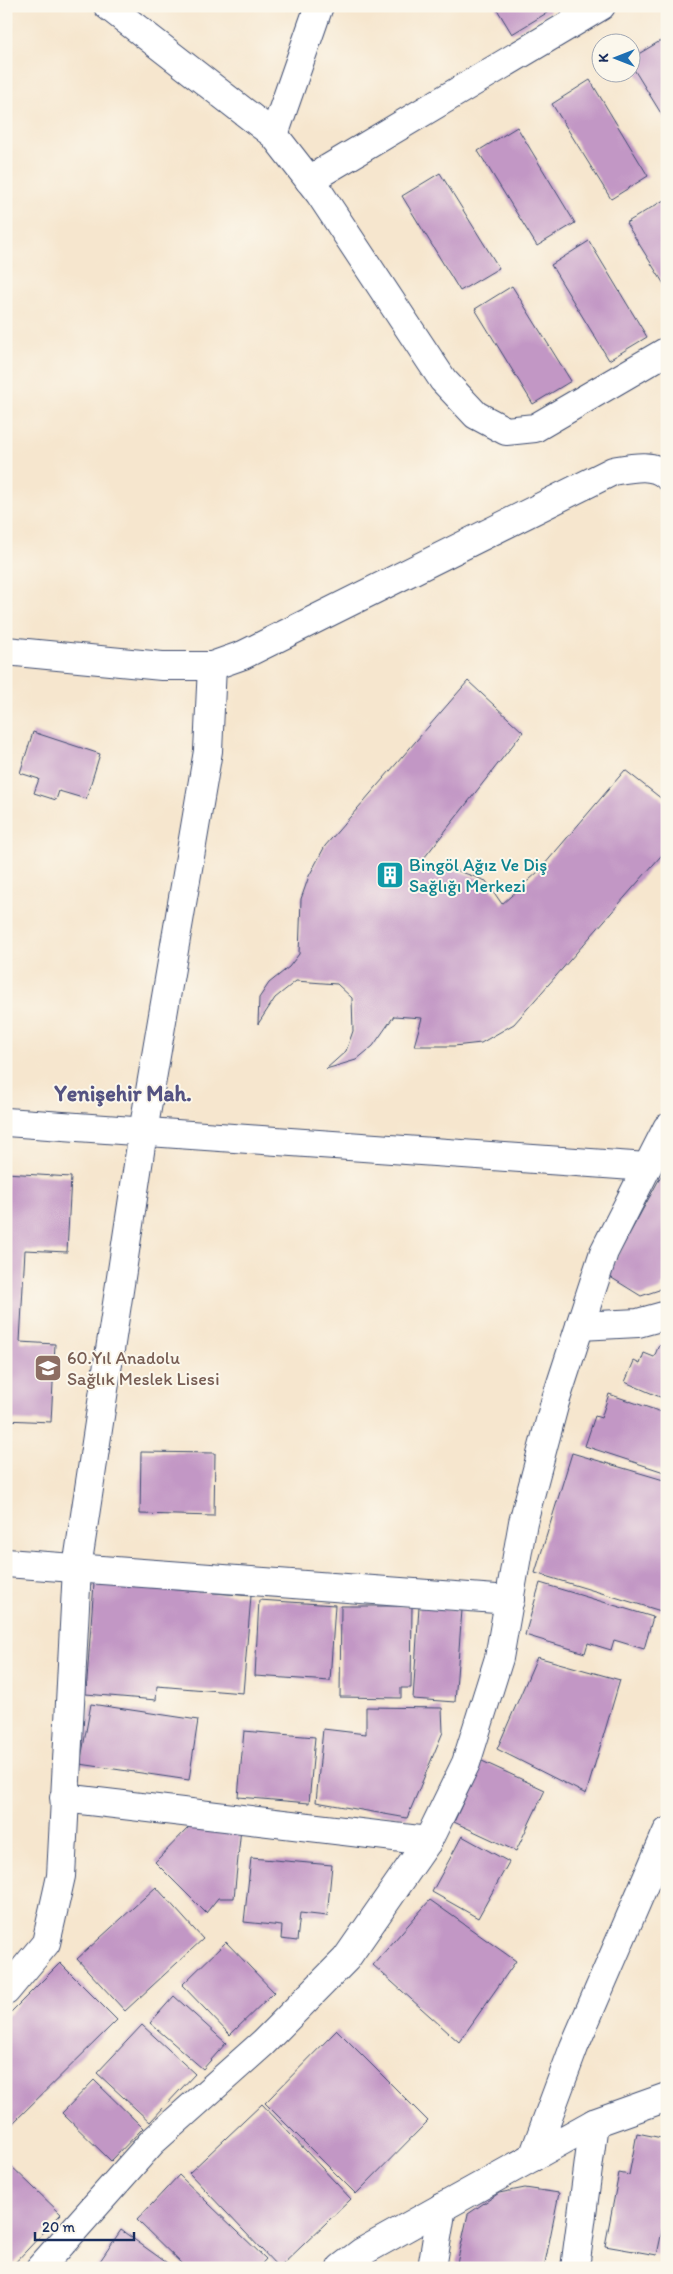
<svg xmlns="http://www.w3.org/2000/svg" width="673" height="2274" font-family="Itim,sans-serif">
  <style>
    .building { fill: #c297c5 }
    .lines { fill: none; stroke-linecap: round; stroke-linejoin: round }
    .minor-casing { stroke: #3c4a6f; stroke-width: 30 }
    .minor { stroke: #fff; stroke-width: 28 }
    .labels { text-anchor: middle; stroke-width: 4; stroke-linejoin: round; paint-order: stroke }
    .culture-label { font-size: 18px; fill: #0d838f; stroke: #fbf7ec; text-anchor: start }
    .education-label { font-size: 18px; fill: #785e54; stroke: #fbf7ec; text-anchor: start }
    .district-label { font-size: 22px; font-weight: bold; fill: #555382; stroke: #fbf7ec }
  </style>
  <rect width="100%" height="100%" fill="#fbf7ec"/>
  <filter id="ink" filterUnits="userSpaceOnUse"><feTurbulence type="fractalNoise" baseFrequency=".02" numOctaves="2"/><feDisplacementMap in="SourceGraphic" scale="10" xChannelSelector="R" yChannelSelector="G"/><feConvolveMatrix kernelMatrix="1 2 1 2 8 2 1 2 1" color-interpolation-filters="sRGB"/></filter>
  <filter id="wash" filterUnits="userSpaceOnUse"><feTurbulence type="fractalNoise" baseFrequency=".0096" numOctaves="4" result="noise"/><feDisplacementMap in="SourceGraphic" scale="20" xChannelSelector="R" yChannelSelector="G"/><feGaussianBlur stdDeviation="1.12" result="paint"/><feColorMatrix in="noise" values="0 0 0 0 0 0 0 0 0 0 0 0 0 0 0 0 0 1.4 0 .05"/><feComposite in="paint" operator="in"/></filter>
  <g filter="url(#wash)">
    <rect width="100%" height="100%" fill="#f6e6ce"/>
    <g id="blocks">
      <g class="building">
        <path d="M495,6h52l3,5 -38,23z"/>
        <path d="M667,37v86l-37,-60v-4z"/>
        <path d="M590,80l58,96 -37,23 -59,-95z"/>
        <path d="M517,127l58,96 -38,23 -59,-95z"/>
        <path d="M440,173l59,95 -39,23 -58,-95z"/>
        <path d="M664,200l3,4v85l-41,-66z"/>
        <path d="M589,241l58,96 -38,23 -58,-95z"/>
        <path d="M512,286l59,95 -38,23 -58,-95z"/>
        <path d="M468,681l55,51 -106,135 28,-1 41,15 16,23 36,-32 87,-102 42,33v46l-153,175 -33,19 -27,3h-40l8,-28 -28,-2 -21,30 -17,14 -30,9 20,-18 7,-20 -1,-33 -15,-14 -41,-3 -21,17 -17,26 1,-26 10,-15 20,-16 10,-13 2,-55 8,-23 16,-30z"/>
        <path d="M33,732l67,22 -14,45 -27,-8 -3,9 -22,-7 5,-14 -19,-6z"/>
        <path d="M667,1165v115l-8,10 -18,6 -34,-21z"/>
        <path d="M6,1173l65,4 -4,75 -42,-2 -5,92 35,2 -4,78 -45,-2z"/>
        <path d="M659,1345l8,3v52l-42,-18 9,-21 6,3 4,-11 10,4z"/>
        <path d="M609,1394l58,20v59l-82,-27 10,-30 6,2z"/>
        <path d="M141,1452l74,1 -1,63 -74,-2z"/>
        <path d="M572,1453l95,28v112l-6,18 -126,-38z"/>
        <path d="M94,1583l157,13 -8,97 -86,-7 -1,14 -70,-6z"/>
        <path d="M540,1583l113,34 -9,32 -30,-9 -3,10 -23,-7 -3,10 -60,-18z"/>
        <path d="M259,1600l76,5 -5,76 -75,-5z"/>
        <path d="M341,1606h71l-1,82h-10v10l-61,-1z"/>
        <path d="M419,1607l43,3 -7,92 -42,-3z"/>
        <path d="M537,1657l83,23 -34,114 -89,-45z"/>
        <path d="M91,1704l107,16 -9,60 -109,-16z"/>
        <path d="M366,1707l76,1 1,24 -36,86 -91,-16 7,-73 43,5z"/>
        <path d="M244,1731l71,6 -6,66 -71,-6z"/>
        <path d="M482,1761l63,29 -29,61 -62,-29z"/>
        <path d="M190,1826l51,2 -7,70h-16l-12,15 -51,-51z"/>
        <path d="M462,1836l47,26 -31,56 -46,-26z"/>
        <path d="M251,1858l81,7 -5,51 -27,-3 -3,28 -16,-2 1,-13 -38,-4z"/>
        <path d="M156,1887l47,52 -78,72 -48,-52z"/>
        <path d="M430,1900l86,61 -57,81 -86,-77z"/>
        <path d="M226,1942l48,50 -44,43 -48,-50z"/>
        <path d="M60,1963l57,57 -111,110v-113z"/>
        <path d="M174,1996l52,47 -23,26 -53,-46z"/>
        <path d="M142,2025l53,49 -45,48 -53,-49z"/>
        <path d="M337,2030l91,91 -72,73 -91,-91z"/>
        <path d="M94,2080l49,48 -32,33 -49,-48z"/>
        <path d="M262,2104l89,95 -72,69 -90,-95z"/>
        <path d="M637,2133l30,6v88l-4,-1 -6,29 -52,-9 14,-73 10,2z"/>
        <path d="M6,2161l55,53 -51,54h-4z"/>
        <path d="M179,2175l87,84 -8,9h-72l-49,-48z"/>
        <path d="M525,2188l34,5 -15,75h-88l12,-54 31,-21z"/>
        <path d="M121,2230l53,38h-77l-1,-1z"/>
      </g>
    </g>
  </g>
  <g filter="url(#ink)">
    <use href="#blocks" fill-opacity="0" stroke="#3c4a6f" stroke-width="1"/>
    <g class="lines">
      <g class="minor-casing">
        <g id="minor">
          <path d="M108,6l166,129 46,59 123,186 33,35 30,16 29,-3 132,-77"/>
          <path d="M274,135l45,-129"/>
          <path d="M309,180l292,-174"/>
          <path d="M6,651l156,15h50l31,-11 370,-184c17,-3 40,-9 54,5"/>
          <path d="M6,1122l641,45"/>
          <path d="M580,1326l58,-3 29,-8"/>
          <path d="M6,1563l504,37"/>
          <path d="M64,1798l364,43"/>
          <path d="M6,1991l40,-48 15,-67 16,-308 66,-436 65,-381 4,-85"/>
          <path d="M533,2157l41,-110 93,-215"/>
          <path d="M40,2268l112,-126 111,-99 83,-84 82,-118 38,-78 33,-105 24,-136 32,-120 49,-150 63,-124"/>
          <path d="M341,2268l21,-16 232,-129 73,-26"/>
          <path d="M432,2268l10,-61"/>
          <path d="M575,2268l19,-145"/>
        </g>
      </g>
      <use href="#minor" class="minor"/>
    </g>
  </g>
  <defs>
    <g id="building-square" transform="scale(1.4375)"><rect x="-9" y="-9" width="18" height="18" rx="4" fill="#0f9aa8" stroke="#fbf7ec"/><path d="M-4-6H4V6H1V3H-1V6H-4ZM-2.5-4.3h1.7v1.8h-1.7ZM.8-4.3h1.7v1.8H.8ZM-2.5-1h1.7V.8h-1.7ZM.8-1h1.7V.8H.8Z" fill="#fff"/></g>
    <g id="school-square" transform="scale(1.4375)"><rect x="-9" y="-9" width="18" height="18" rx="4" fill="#8d6e63" stroke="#fbf7ec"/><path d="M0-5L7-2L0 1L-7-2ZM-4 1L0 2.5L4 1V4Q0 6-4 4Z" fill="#fff"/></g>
  </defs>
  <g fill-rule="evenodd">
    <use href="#building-square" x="390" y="875"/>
    <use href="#school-square" x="48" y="1368"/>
  </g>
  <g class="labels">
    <g class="culture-label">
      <text x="409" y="871">Bingöl Ağız Ve Diş<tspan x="409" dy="21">Sağlığı Merkezi</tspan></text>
    </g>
    <g class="education-label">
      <text x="67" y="1364">60.Yıl Anadolu<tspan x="67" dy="21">Sağlık Meslek Lisesi</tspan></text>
    </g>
    <g class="district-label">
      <text x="123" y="1101">Yenişehir Mah.</text>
    </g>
  </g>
  <rect width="673" height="2274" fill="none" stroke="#fbf7ec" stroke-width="25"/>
  <g transform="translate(616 58) rotate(270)"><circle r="24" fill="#fbf7ec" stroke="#a1a7b3"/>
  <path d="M0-4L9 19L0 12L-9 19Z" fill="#1f6fb2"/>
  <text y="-8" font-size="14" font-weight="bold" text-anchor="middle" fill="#1b2f5e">K</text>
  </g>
  <path d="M35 2232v8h99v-8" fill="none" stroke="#1b2f5e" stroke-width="2.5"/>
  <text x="42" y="2232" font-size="15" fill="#1b2f5e" stroke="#fbf7ec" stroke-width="4" paint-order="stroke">20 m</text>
</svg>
